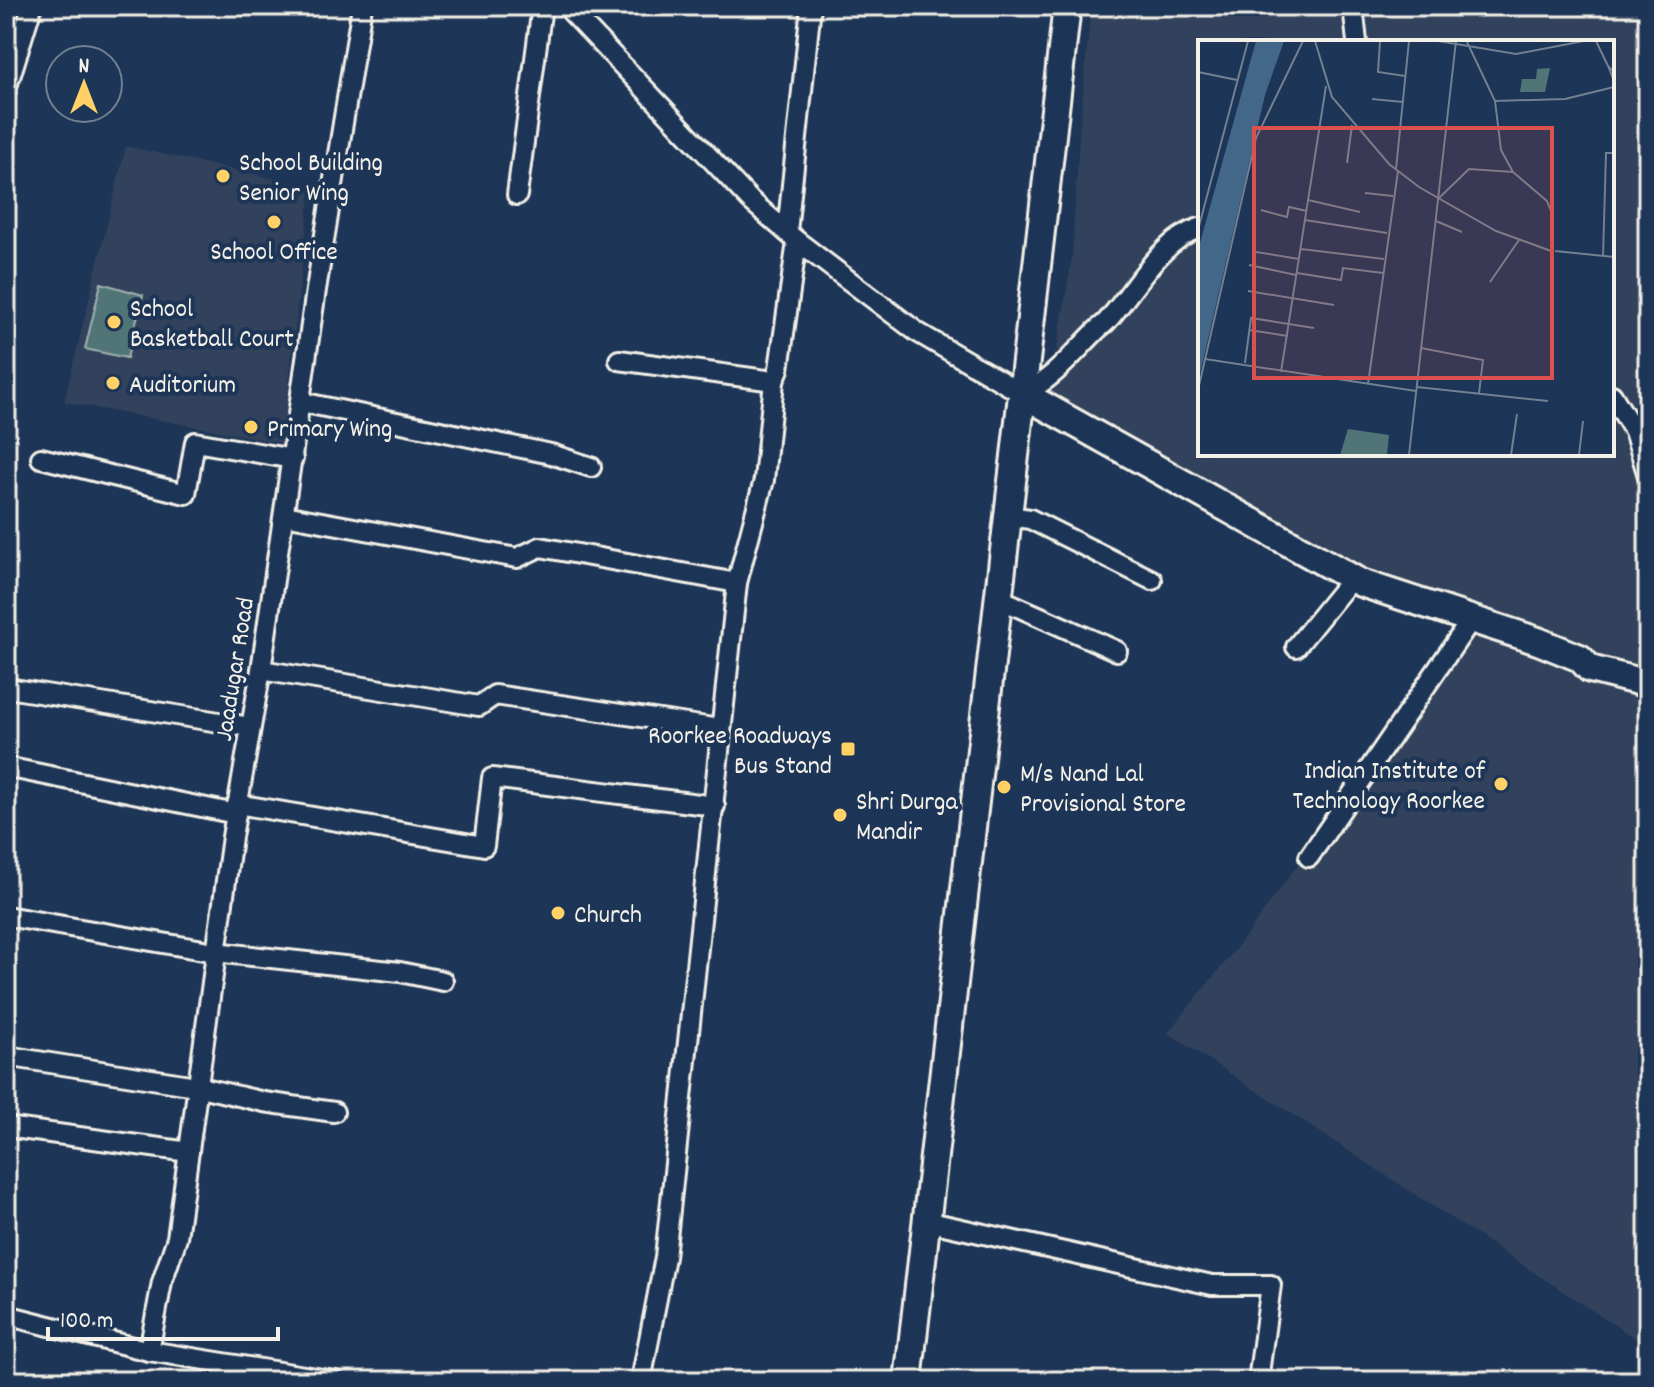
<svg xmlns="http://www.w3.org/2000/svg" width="1654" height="1387" font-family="Dekko,sans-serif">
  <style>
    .built { fill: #30425c; fill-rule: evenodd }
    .green { fill: #517577; stroke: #a2b3b0; stroke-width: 2 }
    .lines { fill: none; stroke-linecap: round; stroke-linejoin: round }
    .street-casing { stroke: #f4f1e8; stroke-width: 24 }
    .secondary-casing { stroke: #f4f1e8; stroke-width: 32 }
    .street { stroke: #1d3557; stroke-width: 18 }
    .secondary { stroke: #1d3557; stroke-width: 26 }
    .poi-dot { fill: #ffd166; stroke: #1d3557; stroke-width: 3 }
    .labels { text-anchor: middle; stroke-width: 8; stroke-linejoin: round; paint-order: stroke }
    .poi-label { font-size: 26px; fill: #f4f1e8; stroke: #1d3557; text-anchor: start }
    .street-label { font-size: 26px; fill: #f4f1e8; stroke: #1d3557 }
    .inset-road { fill: none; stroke: #738091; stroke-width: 2 }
    .view { fill: #dc504e; fill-opacity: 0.15; stroke: #dc504e; stroke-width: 4 }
    .inset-edge { fill: none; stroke: #f4f1e8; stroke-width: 4 }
  </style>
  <rect width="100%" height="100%" fill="#1d3557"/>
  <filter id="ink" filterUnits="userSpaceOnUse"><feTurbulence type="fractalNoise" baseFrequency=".0125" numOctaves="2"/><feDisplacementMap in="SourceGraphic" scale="16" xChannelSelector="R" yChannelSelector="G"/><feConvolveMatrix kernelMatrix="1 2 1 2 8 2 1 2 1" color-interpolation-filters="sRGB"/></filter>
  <g filter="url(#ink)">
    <g class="built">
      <path d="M1091,6h557v1341l-480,-314 78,-97 218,-303 -418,-217 26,-159 7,-123zM1200,42h412v412h-412z"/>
      <path d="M126,146l185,41 -29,256 -218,-41z"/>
    </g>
    <path class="green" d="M101,283l42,12 -16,63 -42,-9z"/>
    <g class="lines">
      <g class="street-casing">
        <g id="street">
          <path d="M566,6l184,194 47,41 120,91 106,62c30,-15 48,-38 71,-61 4,-5 10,-8 14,-13 26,-29 53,-81 92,-92"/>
          <path d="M1353,6l4,36"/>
          <path d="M6,90l26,-84"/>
          <path d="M517,195l25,-189"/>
          <path d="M787,232l24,-226"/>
          <path d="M619,360l155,21"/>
          <path d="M1612,395l22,36 14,45"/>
          <path d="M301,402l250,52 40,13"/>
          <path d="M41,458l145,36 9,-52 98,17"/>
          <path d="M284,515l233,43 23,-11 197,36"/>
          <path d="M1008,516l22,3 122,61"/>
          <path d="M998,598l119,53"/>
          <path d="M1296,647l56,-69"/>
          <path d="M261,670l218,36 16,-11 225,34"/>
          <path d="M14,689l236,38"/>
          <path d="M6,767l230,47"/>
          <path d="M237,804l247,42 8,-68 223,28"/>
          <path d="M1309,857l162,-237"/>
          <path d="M6,916l209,36 185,20 43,9"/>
          <path d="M6,1056l190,30 68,16 70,10"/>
          <path d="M6,1127l183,25"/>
          <path d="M926,1221l286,64h59l-13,96"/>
          <path d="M6,1315l143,36 186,30"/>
          <path d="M149,1351l13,-69 15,-44 55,-401 29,-167 55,-380 46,-284"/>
          <path d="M641,1381l24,-124 72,-674 27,-103 10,-99 5,-12 18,-128"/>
        </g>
      </g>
      <g class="secondary-casing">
        <g id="secondary">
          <path d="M1023,394l338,189 177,58 42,17 10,11 55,14"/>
          <path d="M908,1381l159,-1375"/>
        </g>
      </g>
      <use href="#street" class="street"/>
      <use href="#secondary" class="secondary"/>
    </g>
  </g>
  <g class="poi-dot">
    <circle cx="223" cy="176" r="8"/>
    <circle cx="274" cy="222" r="8"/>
    <circle cx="114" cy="322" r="8"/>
    <circle cx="113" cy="383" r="8"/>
    <circle cx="251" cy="427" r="8"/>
    <rect x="840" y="741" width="16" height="16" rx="4"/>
    <circle cx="1501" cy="784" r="8"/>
    <circle cx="1004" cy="787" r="8"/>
    <circle cx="840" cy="815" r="8"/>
    <circle cx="558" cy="913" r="8"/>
  </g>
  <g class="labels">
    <g class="poi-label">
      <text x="239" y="170">School Building<tspan x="239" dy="30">Senior Wing</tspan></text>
      <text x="274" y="259" text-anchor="middle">School Office</text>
      <text x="130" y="316">School<tspan x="130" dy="30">Basketball Court</tspan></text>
      <text x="129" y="392">Auditorium</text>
      <text x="267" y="436">Primary Wing</text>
      <text x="832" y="743" text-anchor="end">Roorkee Roadways<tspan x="832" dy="30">Bus Stand</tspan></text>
      <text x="1485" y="778" text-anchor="end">Indian Institute of<tspan x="1485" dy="30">Technology Roorkee</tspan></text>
      <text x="1020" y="781">M/s Nand Lal<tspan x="1020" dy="30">Provisional Store</tspan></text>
      <text x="856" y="809">Shri Durga<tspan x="856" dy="30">Mandir</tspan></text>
      <text x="574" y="922">Church</text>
    </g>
    <g class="street-label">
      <text transform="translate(233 669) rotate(-81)" y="9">Jaadugar Road</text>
    </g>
  </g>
  <g transform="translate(1198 40)">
    <rect width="416" height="416" fill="#1d3557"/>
    <path d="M352,28l-5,24h-25l2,-13h14l1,-10zM150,389l41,6 -2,20h-47z" fill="#517577"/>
    <path d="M58,1h28l-19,54 -67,287v-132z" fill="#426789"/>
    <path class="inset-road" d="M117,1l17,56 57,67 30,23 77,44 55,20M182,1l-2,31 27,4M240,1l78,13 68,-13M398,1l12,25M269,2l28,59 6,49 12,22M0,32l39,8M416,41l-6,-15 6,6M174,59l31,3M297,61l70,-2 49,-12M149,123l5,-38M198,129l13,-128M167,153l28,3M240,159l31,-30 44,3 34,29 6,15 -1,32M110,160l52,12M63,170l26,7 2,-10 18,4M107,180l82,13M238,181l26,11M0,190l50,-189M103,209l83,10M357,211l59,6M58,212l43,7M405,217l3,-104h8M51,225l47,10M99,233l44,7 2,-12 40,5M292,242l29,-42M50,251l86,14M51,290l39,6M223,308l62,12 -4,33M7,319l211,32M47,323l6,-45 63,10M83,332l45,-286M170,344l30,-213M219,347l131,14M0,350l58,-252 47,-97M211,415l47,-414M313,415l6,-41M381,415l4,-34"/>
    <path class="view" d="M56,88h298v250h-298z"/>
    <rect width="416" height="416" class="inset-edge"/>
  </g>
  <rect width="1654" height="1387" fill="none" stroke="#1d3557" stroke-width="32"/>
  <rect x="16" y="16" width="1622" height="1355" fill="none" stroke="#f4f1e8" stroke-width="3" filter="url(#ink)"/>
  <g transform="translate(84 84)"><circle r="38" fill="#1d3557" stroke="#738091" stroke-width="2"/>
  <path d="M0-6L14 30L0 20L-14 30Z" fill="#ffd166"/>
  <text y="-12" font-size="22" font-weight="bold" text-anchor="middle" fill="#f4f1e8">N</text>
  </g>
  <path d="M48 1327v12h230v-12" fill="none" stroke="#f4f1e8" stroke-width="4"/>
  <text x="60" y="1327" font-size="24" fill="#f4f1e8" stroke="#1d3557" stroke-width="6" paint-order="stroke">100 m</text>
</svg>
